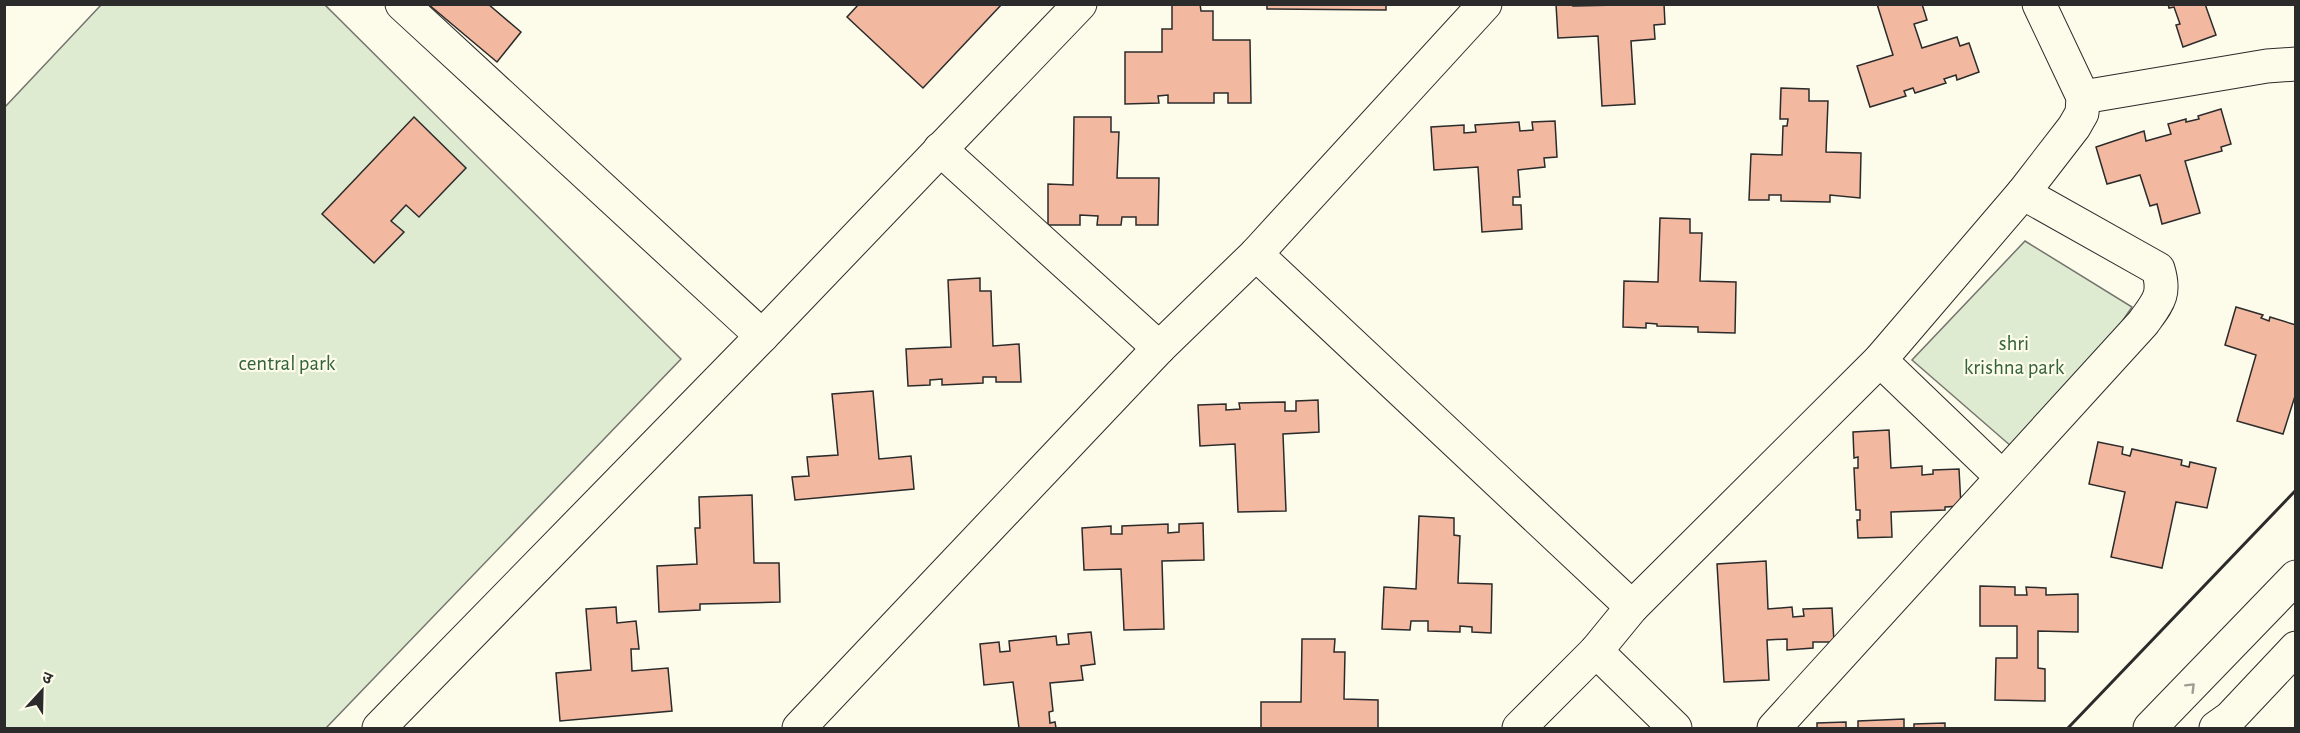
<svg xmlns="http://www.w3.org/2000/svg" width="2300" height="733" font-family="'Alegreya Sans','Noto Sans Devanagari',sans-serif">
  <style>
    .green { fill: #deebd1; stroke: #74746e; stroke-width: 1.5 }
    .building { fill: #f2b8a0; stroke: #2b2b2b; stroke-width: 1.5 }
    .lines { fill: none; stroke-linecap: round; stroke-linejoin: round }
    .minor-casing { stroke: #2b2b2b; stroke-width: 35 }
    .minor { stroke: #fdfbea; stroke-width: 33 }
    .wall { stroke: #2b2b2b; stroke-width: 3 }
    .oneway { stroke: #9e9d94 }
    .labels { text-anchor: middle; stroke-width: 4.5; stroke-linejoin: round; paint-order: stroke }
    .park-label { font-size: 21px; fill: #34623c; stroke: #fdfbea }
  </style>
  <rect width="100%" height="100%" fill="#fdfbea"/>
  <g class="green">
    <path d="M101,5h224l356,354 -355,369h-321l-1,-620z"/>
    <path d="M2025,241l107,66 -105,153 -115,-100z"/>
  </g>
  <g class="building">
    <path d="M428,4h60l33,28 -24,30z"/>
    <path d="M859,4h143l-79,84 -76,-71z"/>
    <path d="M1172,4h28l1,7h12v29h37l1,63h-23v-10h-14v10h-46v-8l-10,1 1,7 -34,1v-52h37v-23h10z"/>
    <path d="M1267,4h119v6l-119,-1z"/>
    <path d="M1556,4h17v2l91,-2 1,20 -11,1 1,14 -24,2 4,63 -33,2 -4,-70 -40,2z"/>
    <path d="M1877,4h45l5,16 -13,4 8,24 35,-11 3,9 9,-3 10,29 -22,8 -1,-5 -12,4 2,4 -31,10 -2,-5 -9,3 2,5 -36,11 -13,-41 36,-11z"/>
    <path d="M2168,4h37l11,31 -33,12 -7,-22 4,-1 -6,-17 -5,1z"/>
    <path d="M1781,88l28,1v12h19l-2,51 35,1 -1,45 -30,-3v7l-49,-1v-6h-12v5h-20l2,-46 31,1 1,-29h4l1,-7h-8z"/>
    <path d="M2221,109l10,35 -10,3 1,4 -37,10 15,52 -38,11 -5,-20 -7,2 -10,-31 -33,9 -11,-37 48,-16 2,10 25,-7 -3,-10 18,-5v3l13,-3 -1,-3z"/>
    <path d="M414,117l52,51 -47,49 -13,-12 -15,16 13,11 -30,31 -52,-49z"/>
    <path d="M1074,117h37v15h8l-2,46h42l-1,47h-22v-8h-14l-1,8h-24l1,-9 -18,-1v10h-32v-41l25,1z"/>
    <path d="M1555,121l2,36 -13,1 1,9 -27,3 2,27h-7v8h8l1,24 -40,3 -4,-65 -44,3 -3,-43 33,-2v8l12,-1 -1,-7 44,-3 1,9 13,-1 -1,-8z"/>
    <path d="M1660,218l30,1v14h12l-2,48 36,1 -1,51 -37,-1v-5l-41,-1v-2l-11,-1v5l-23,-1 1,-46 34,1z"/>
    <path d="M980,278v13h11l2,55 26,-2 2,38h-25v-5h-13v6l-41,2v-6l-12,1v5l-22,1 -2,-37 45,-2 -3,-67z"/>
    <path d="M2236,307l27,8 -2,3 8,3 1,-4 26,8v68l-13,41 -46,-13 19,-66 -31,-10z"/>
    <path d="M873,391l6,68 32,-3 3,33 -119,11 -3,-23 17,-1 -2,-19 31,-2 -6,-61z"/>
    <path d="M1318,400l1,32 -36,2 3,77 -48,1 -3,-68 -35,2 -2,-41 28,-1v6l14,-1 -1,-6 46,-1v9h11v-10z"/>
    <path d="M1889,430l2,38 31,-2v9l11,-1v-4l26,-1 2,37 -16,1v3l-54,2 1,25 -34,1 -1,-18h3v-10h-4l-2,-42h4v-11l-4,1 -1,-26z"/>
    <path d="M2098,442l25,5 -1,7 8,2 2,-7 50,11 -1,5 8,2 1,-5 26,6 -9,40 -31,-6 -14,66 -51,-11 14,-65 -36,-8z"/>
    <path d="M752,495l2,68h25l1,39 -80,2v6l-41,2 -2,-46 40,-2 -2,-36h5l-1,-31z"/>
    <path d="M1419,516l35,2v17l6,1 -2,47 34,1 -1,49 -19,-1v-5l-12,-1v6l-32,-1v-10h-17l-1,9 -28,-1 2,-42 32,2z"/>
    <path d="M1203,523l1,37 -42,1 2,68 -40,1 -3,-61 -37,1 -2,-42 29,-2v8h11v-8l46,-2v9l11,-1v-8z"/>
    <path d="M1766,561l2,48 24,-2 1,10 11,-1 -1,-7 29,-1 2,34h-21v6l-26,2v-11l-20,1 2,40 -45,2 -7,-118z"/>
    <path d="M1980,586l35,1v8h12l-1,-8 20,1v7l32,-1v38l-40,-1v37l7,1v32l-50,-1 1,-42h21v-32h-37z"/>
    <path d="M616,607l1,16 19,-2 3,28h-8l1,22 36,-3 4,43 -112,10 -4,-48 35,-3 -5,-61z"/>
    <path d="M1091,632l4,32 -14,2 2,14 -33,3 3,28 -4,1 1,11 5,-1 1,6h-37l-6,-46 -29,3 -4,-41 19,-2 1,10 10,-1 -1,-10 47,-5 1,9 12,-1 -1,-10z"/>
    <path d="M1302,639h33l-1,13h11l-1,47 34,1v28h-117v-26h40z"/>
    <path d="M1904,719v9h-46v-7z"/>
    <path d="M1846,722v6h-29v-5z"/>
    <path d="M1945,723v5h-31v-4z"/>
  </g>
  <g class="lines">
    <g class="minor-casing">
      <g id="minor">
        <path d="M402,4l360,332"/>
        <path d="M2083,97l184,-31 29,-2"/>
        <path d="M940,149l219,199"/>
        <path d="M1256,254l376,353"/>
        <path d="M1880,360l122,117"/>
        <path d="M1596,651l79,77"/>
        <path d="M379,728l383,-392 318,-332"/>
        <path d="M799,728l360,-380 97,-94 229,-250"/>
        <path d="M1519,728l77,-77 36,-44 248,-247 143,-167 51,-66 8,-14 1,-16 -44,-93"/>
        <path d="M1774,728l369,-405c15,-21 23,-28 15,-54l-135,-76"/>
        <path d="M2150,728l146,-151"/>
        <path d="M2216,728l14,-10 66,-70"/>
      </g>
    </g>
    <use href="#minor" class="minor"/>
    <path class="wall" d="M2068,728l228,-238"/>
  </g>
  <defs><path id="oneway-chevron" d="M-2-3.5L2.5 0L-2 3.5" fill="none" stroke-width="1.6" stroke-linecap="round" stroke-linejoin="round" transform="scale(1.5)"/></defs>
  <use class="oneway" href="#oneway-chevron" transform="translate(2191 687) rotate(-45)"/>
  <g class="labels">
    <g class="park-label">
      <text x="2014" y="350">shri<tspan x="2014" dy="24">krishna park</tspan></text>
      <text x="287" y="370">central park</text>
    </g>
  </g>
  <rect width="2300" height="733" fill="none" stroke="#2b2b2b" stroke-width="12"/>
  <g transform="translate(42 691) rotate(22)" stroke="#fdfbea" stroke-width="4.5" paint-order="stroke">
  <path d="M0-4.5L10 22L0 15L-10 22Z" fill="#2b2b2b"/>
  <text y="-9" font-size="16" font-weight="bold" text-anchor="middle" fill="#2b2b2b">उ</text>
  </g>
</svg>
